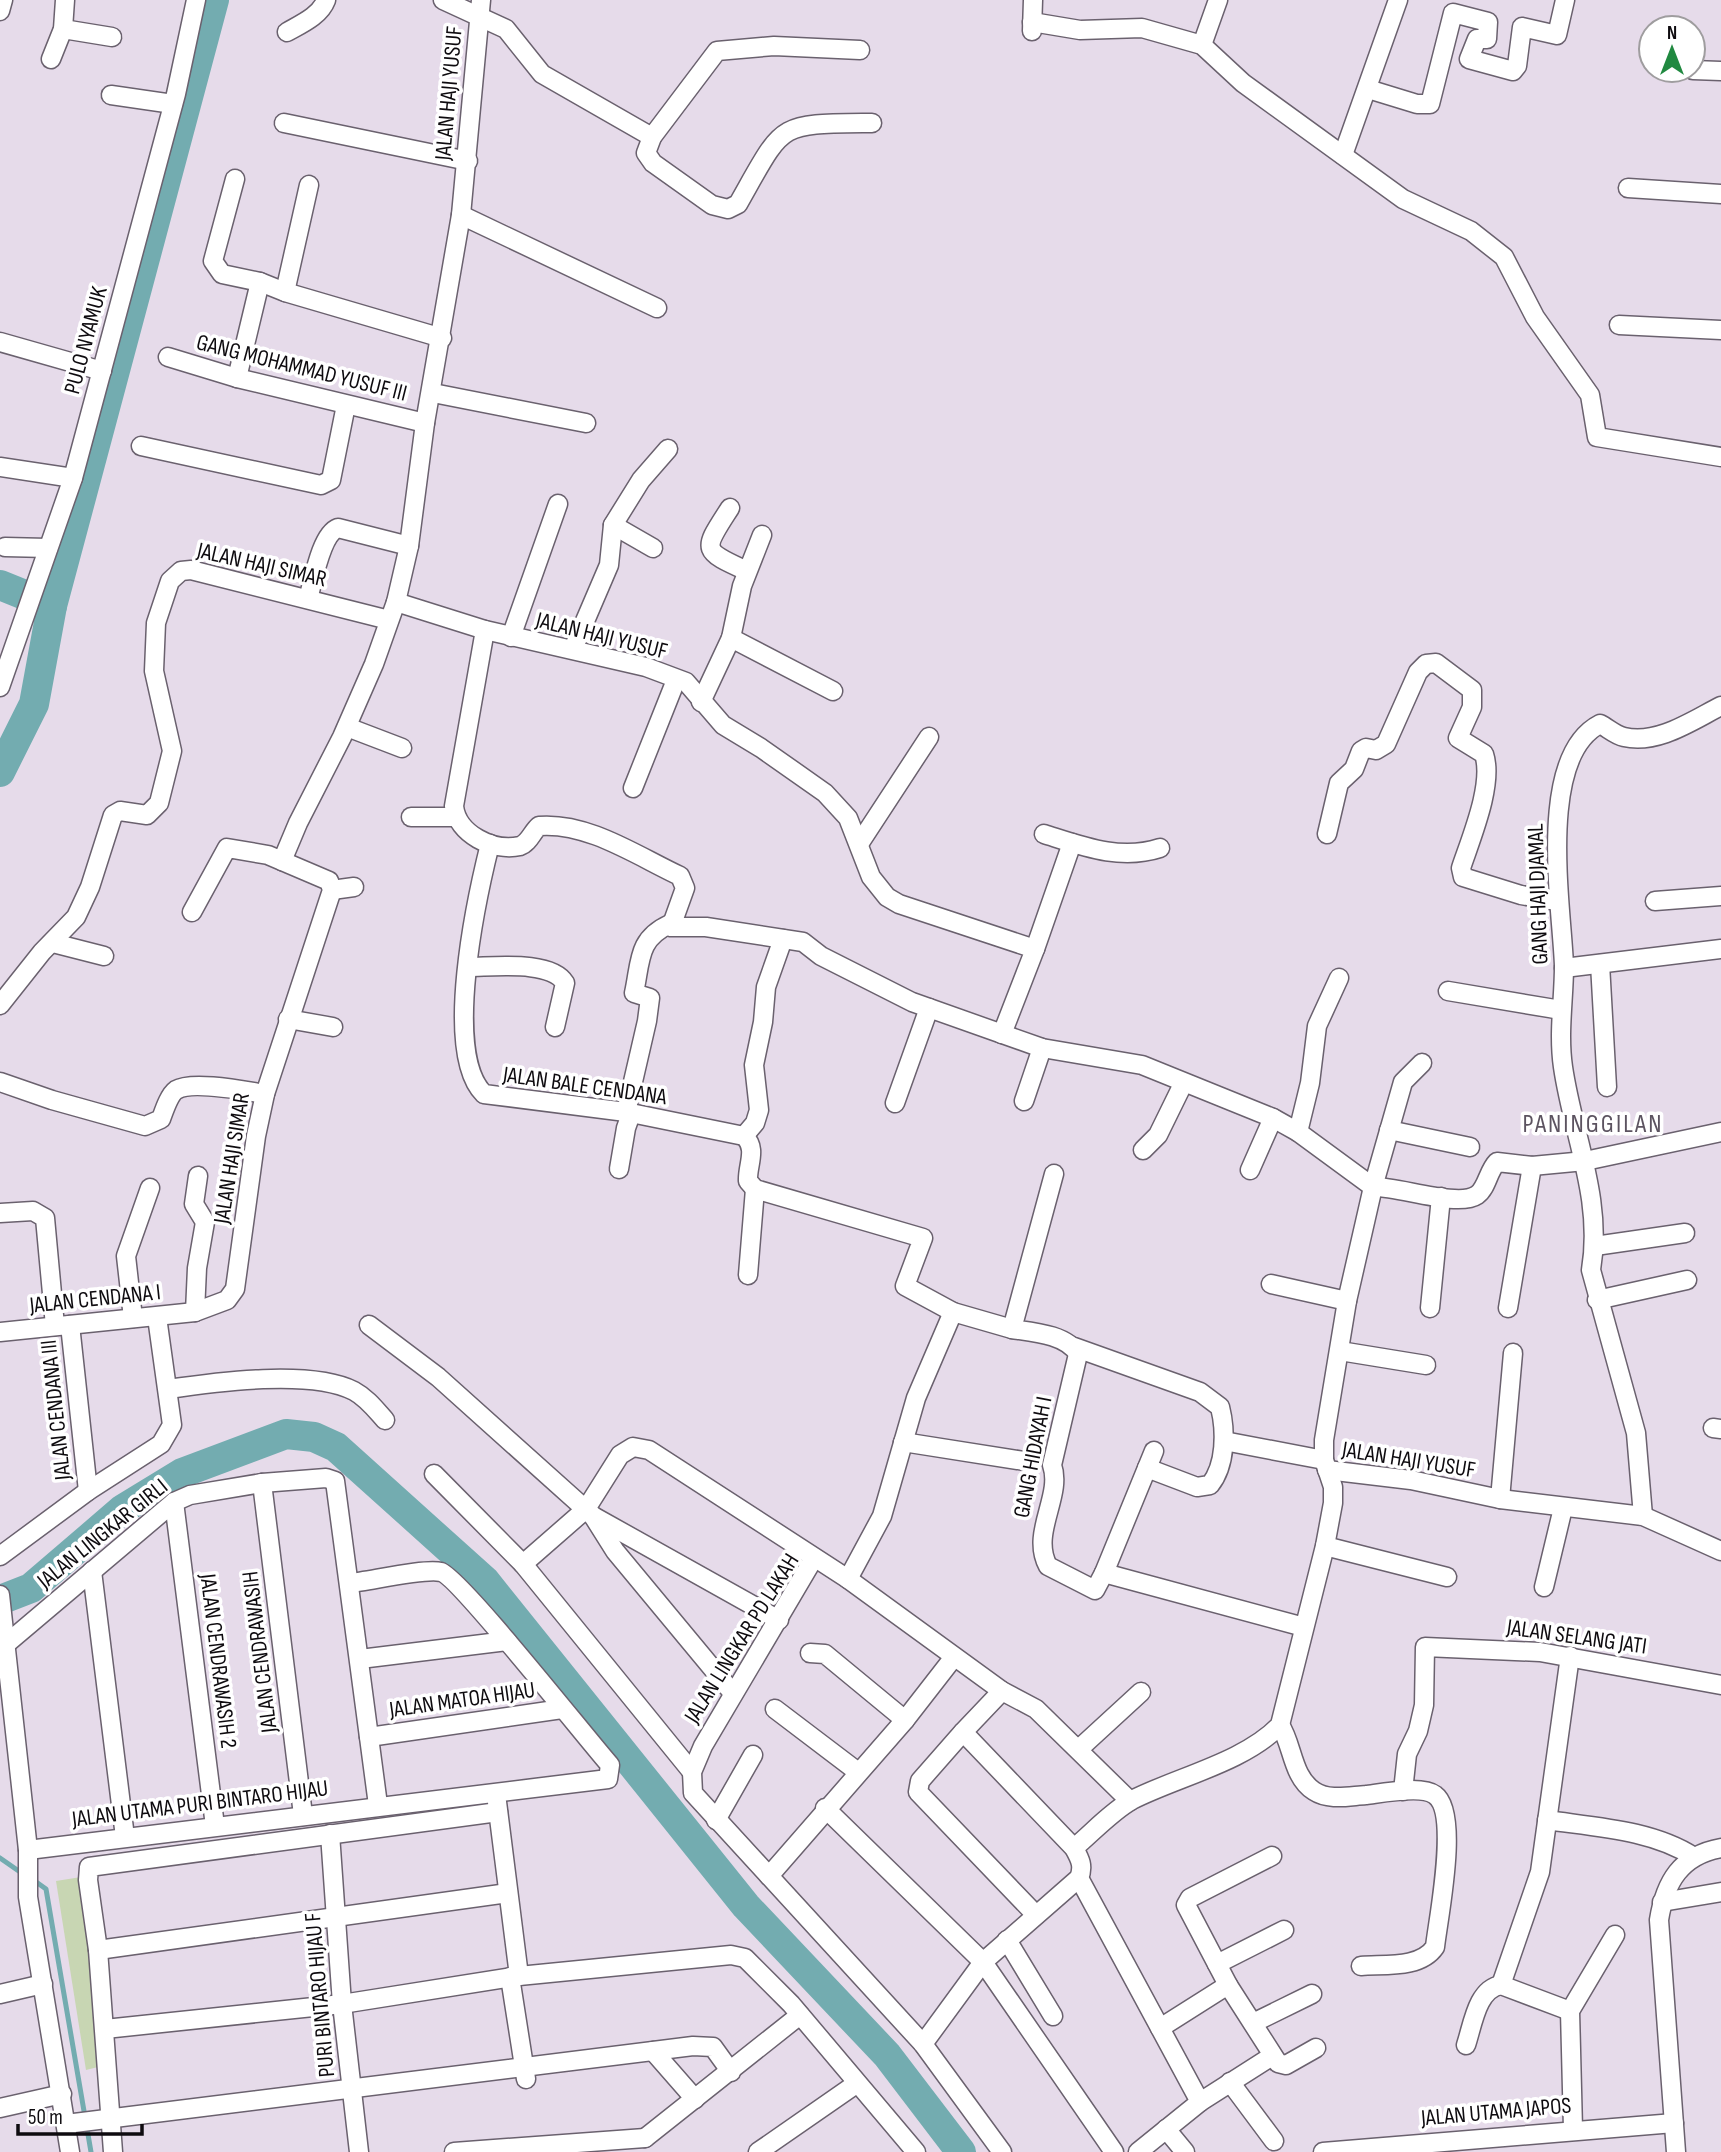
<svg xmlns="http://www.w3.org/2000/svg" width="1721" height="2152" font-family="'Sofia Sans Condensed',sans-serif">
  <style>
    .green { fill: #c8d6b3 }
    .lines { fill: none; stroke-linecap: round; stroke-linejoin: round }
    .stream { stroke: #73acb0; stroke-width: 5 }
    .river { stroke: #73acb0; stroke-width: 30 }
    .minor-casing { stroke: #6a616e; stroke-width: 21 }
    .minor { stroke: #fff; stroke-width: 18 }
    .labels { text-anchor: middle; stroke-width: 7; stroke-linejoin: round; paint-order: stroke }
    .street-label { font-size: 23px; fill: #0e0b0f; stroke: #fff }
    .quarter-label { font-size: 26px; letter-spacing: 2px; fill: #5c5360; stroke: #fff }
  </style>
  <rect width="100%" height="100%" fill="#e6dbea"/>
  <path class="green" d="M81,1877l21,189 -16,4 -30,-189z"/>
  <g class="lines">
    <g class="stream">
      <path d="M0,1858l23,16"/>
      <path d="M32,1879l14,10 45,263"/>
    </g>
    <g class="river">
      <path d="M0,585l52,21"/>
      <path d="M0,772l34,-68 18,-98 162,-606"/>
      <path d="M0,1600l31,-12 92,-79 59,-36 104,-39 28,3 22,10 149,134 261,325 141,149 74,97"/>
    </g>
    <g class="minor-casing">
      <g id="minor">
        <path d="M443,0l63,29 36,45 110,63"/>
        <path d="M0,11l3,-11"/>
        <path d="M1032,22l48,8 62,-2 60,17 41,38 160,116 68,32 33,26 31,60 55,78 7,42 124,20"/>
        <path d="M63,29l49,8"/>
        <path d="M1032,31l1,-31"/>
        <path d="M287,32c14,-8 33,-16 39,-32"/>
        <path d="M1202,45l16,-45"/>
        <path d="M860,50l-86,-4 -57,5 -65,86 -6,16 7,10 59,42 16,4 10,-5c47,-83 38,-80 134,-81"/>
        <path d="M51,59l12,-30 2,-29"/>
        <path d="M1693,70l28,1"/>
        <path d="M1368,89l49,15h13l23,-91 35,9 -1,17h-10l-8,20 44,12 4,-5 5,-39 35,8 8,-35"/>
        <path d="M111,95l62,9"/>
        <path d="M284,123l184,38"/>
        <path d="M1343,155l55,-155"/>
        <path d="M235,179l-22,82 9,13 38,8 25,10 157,46"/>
        <path d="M1628,188l93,6"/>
        <path d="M461,215l196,93"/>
        <path d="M285,292l24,-107"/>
        <path d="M1619,325l102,5"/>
        <path d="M0,342l102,29"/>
        <path d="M168,357l69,21 188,45"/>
        <path d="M237,378l23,-96"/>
        <path d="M433,393l153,30"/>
        <path d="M141,446l180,39 10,-5 15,-75"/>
        <path d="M0,467l73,11"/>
        <path d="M730,508c-27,42 -30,42 17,63"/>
        <path d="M613,525l40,23"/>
        <path d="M5,547l43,1"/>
        <path d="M308,599c5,-17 13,-65 30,-71l71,18"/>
        <path d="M396,602l89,28 161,37 40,15 37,43 38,23 64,45 23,25 23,59 16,20 12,7 136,45 -33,85"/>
        <path d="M485,630l-31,176c3,28 39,46 66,40 9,-3 12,-14 19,-20 49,-4 98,30 141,50l5,12 -14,39h35l97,15 18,14 91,46 130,46 100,17 131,53 25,14 75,55"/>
        <path d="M511,637l47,-133"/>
        <path d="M731,638l102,53"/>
        <path d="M573,649l36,-84 4,-40 28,-45 27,-31"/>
        <path d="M0,687l73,-209 103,-384 20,-94"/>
        <path d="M701,702l30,-64 11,-52 20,-51"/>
        <path d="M347,727l55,21"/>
        <path d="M633,788l43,-108"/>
        <path d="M411,817h44"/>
        <path d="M1044,834c38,12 76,27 116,14"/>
        <path d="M1327,834l12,-51 15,-14 7,-18 5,-3 10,2 10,-6 32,-72 8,-8 10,-1 36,27v17l-14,31 26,16c10,30 -13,84 -23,114l2,9 58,18 36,6"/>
        <path d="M490,844c-13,52 -48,209 -6,250l142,18 118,24c14,13 3,29 4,45l7,8 168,49 -18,48 48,26 59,17"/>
        <path d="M859,844l70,-107"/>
        <path d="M282,861l16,-38 44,-86 32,-73 22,-62 13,-56 16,-123 36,-208 20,-215"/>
        <path d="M332,890l22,-3"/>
        <path d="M1655,901l66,-5"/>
        <path d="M53,943l51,13"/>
        <path d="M1035,949l37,-106"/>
        <path d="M1600,964l7,123"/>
        <path d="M468,967c26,0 83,-7 97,16l-10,44"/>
        <path d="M1564,968l157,-19"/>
        <path d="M1448,991l113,19"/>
        <path d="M0,1005l42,-53 34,-35 14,-30 23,-72 7,-4 27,4 12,-12 13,-52 -18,-80 2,-48 14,-42 11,-10 10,-1 198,50"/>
        <path d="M288,1019l45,8"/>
        <path d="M0,1082l52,18 93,26 16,-7c3,-8 8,-24 15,-29 16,-10 70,1 89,4"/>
        <path d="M1024,1101l18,-53"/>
        <path d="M895,1103l34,-95"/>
        <path d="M626,1112l21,-91 3,-23 -16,-5c7,-32 3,-54 36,-69"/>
        <path d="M1389,1130l81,17"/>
        <path d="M1298,1132l12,-49 7,-57 22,-48"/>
        <path d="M744,1136l11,-13 4,-13 -5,-45 9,-43 3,-35 17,-48"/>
        <path d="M1143,1150l15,-15 25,-51"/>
        <path d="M619,1169l7,-41 5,-14"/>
        <path d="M1250,1170l23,-52"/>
        <path d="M1054,1174l-42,155c20,3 54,5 66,25l-26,111c11,31 -22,68 -4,101l47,24 9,-17 200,54"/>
        <path d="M1373,1187c25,-1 85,21 104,8 10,-7 11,-24 20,-33l35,4 53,-5 136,-29"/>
        <path d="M0,1213l33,-2 12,7 10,108"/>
        <path d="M1595,1246l90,-13"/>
        <path d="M748,1275l7,-86"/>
        <path d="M1271,1284l76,17"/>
        <path d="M1597,1300l90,-20"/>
        <path d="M1430,1308l11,-111"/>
        <path d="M1508,1308l24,-142"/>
        <path d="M195,1312l2,-44 8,-46 -11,-18 4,-28"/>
        <path d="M133,1318l-7,-62 24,-68"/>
        <path d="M70,1325l18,166"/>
        <path d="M369,1325l69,52 155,139 22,35 117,141"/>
        <path d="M0,1332l195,-20 32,-12 8,-11 21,-153 9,-42 67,-204 -3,-9 -61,-26 -41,-7 -35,64"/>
        <path d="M1074,1347l126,45 20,15c6,24 6,58 -10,78l-13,2 -50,-19"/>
        <path d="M1340,1351l86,14"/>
        <path d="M168,1389c48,-7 143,-20 186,2 13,7 22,19 31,29"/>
        <path d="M1713,1428l8,1"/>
        <path d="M1224,1441l100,19"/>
        <path d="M903,1442l121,19"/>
        <path d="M1327,1470l84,10 89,19 143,17 78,35"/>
        <path d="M434,1474l89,90 169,208"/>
        <path d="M262,1483l41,332"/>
        <path d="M1500,1499l13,-146"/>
        <path d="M174,1502l41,324"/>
        <path d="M593,1516l186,104"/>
        <path d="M1643,1516l-7,-83 -45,-163c12,-71 -18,-134 -28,-203 -5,-34 1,-68 1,-101 -2,-58 -28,-209 36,-242 8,4 15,11 24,13 34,8 69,-17 97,-31"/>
        <path d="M1325,1546l122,31"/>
        <path d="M0,1556l88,-65 73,-47 11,-19 -15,-108"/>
        <path d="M814,1558l-111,188 -11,26 1,21 230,251 79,108"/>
        <path d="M523,1564l63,-55 34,-54 13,-8 16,3 199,129 154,112 34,18 94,92"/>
        <path d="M92,1571l33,266"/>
        <path d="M1104,1573l50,-122"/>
        <path d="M848,1579l34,-63 34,-118 37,-86"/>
        <path d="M1544,1587l19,-79"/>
        <path d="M0,1595l28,255v47l42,255"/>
        <path d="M5,1645l169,-143 16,-7 72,-12 64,-5 9,3 43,324"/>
        <path d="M810,1653l15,1 80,66"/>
        <path d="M360,1659l147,-18"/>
        <path d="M775,1709l83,63"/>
        <path d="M1280,1725c13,20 12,52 34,66 15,10 35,5 52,4 16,-2 56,-10 69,0 25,18 3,124 0,152 -15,22 -51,17 -74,19"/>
        <path d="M963,1732l-43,49 -2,11 118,123"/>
        <path d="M369,1737l193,-28"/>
        <path d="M1080,1748l61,-56"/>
        <path d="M1403,1791l4,-37 11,-23 6,-26 1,-58 115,5 181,33"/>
        <path d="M497,1802l22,174"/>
        <path d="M825,1808l158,154 131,190"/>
        <path d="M716,1820l37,-65"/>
        <path d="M1547,1820c48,7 106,10 147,37"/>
        <path d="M330,1834l12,170 17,148"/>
        <path d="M1074,1848c18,-15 38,-37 58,-48 45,-23 113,-38 148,-75l45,-179 8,-43v-16l-9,-27v-20l23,-139 26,-114 30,-105 19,-19"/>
        <path d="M28,1850l580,-71 2,-14c-23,-26 -151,-188 -169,-193 -16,-4 -71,9 -91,11"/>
        <path d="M769,1876l136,-156 49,-63"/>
        <path d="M1079,1878l121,224 -62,50"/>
        <path d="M1662,1902l59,-10"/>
        <path d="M1007,1940l46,76"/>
        <path d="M98,1950l410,-57"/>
        <path d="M1217,1964l67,-34"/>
        <path d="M510,1977l16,102"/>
        <path d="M1228,1985l-42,-80 4,-7 82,-42"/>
        <path d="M1501,1985l39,-113 30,-216"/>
        <path d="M0,1994l43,-10"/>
        <path d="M1253,2023l59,-29"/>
        <path d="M1160,2028l68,-43 50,78 8,2 30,-17"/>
        <path d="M105,2029l237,-25 177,-28 212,-21 14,3 46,46 125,148"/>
        <path d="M923,2044l60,-82 96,-84c5,-12 1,-19 -5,-30l-111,-116 39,-41"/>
        <path d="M1466,2045c7,-21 11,-56 35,-60l69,26"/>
        <path d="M653,2051l42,48"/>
        <path d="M1230,2082l44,59"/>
        <path d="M1200,2102l72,-46"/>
        <path d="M0,2108l62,-14"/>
        <path d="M66,2124l627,-78 20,1 18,25"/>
        <path d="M1166,2129l19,23"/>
        <path d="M1573,2129l-3,-118 45,-76"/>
        <path d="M645,2138l155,-123"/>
        <path d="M113,2152l-15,-202 -10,-70 1,-13 409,-55"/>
        <path d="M454,2152l191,-14"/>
        <path d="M758,2152l98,-68"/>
        <path d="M1323,2152l351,-29"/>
        <path d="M1676,2152l-17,-232c6,-38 22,-65 62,-72"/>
      </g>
    </g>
    <use href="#minor" class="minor"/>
  </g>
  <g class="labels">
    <g class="street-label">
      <text transform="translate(448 93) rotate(-85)" y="8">JALAN HAJI YUSUF</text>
      <text transform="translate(85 340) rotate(-75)" y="8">PULO NYAMUK</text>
      <text transform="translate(302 367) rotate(14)" y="8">GANG MOHAMMAD YUSUF III</text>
      <text transform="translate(262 564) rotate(13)" y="8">JALAN HAJI SIMAR</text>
      <text transform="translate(602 635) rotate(14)" y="8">JALAN HAJI YUSUF</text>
      <text transform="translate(1537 894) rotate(-92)" y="8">GANG HAJI DJAMAL</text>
      <text transform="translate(585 1085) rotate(8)" y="8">JALAN BALE CENDANA</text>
      <text transform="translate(231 1158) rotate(-81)" y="8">JALAN HAJI SIMAR</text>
      <text transform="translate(95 1298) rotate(-6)" y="8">JALAN CENDANA I</text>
      <text transform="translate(55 1410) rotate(-96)" y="8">JALAN CENDANA III</text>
      <text transform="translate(1032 1457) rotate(-79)" y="8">GANG HIDAYAH I</text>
      <text transform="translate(1409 1459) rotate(9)" y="8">JALAN HAJI YUSUF</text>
      <text transform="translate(102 1533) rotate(-39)" y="8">JALAN LINGKAR GIRLI</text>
      <text transform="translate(1577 1636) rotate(8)" y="8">JALAN SELANG JATI</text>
      <text transform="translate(741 1638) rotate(-58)" y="8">JALAN LINGKAR PD LAKAH</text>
      <text transform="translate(259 1652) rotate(-97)" y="8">JALAN CENDRAWASIH</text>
      <text transform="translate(219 1661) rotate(83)" y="8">JALAN CENDRAWASIH 2</text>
      <text transform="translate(462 1699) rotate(-8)" y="8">JALAN MATOA HIJAU</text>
      <text transform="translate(200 1803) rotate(-7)" y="8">JALAN UTAMA PURI BINTARO HIJAU</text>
      <text transform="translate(319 1995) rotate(-95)" y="8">PURI BINTARO HIJAU F</text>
      <text transform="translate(1496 2111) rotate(-5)" y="8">JALAN UTAMA JAPOS</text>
    </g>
    <g class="quarter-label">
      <text x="1593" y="1132">PANINGGILAN</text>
    </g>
  </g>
  <g transform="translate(1672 49)"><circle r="33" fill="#ffffff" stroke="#9f9d9f" stroke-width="2"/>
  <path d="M0-5L12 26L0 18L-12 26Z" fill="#208940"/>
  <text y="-10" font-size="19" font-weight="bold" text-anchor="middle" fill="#0e0b0f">N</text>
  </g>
  <path d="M18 2124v10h124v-10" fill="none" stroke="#0e0b0f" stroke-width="3.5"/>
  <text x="28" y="2124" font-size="21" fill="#0e0b0f" stroke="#ffffff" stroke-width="5" paint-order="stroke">50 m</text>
</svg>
